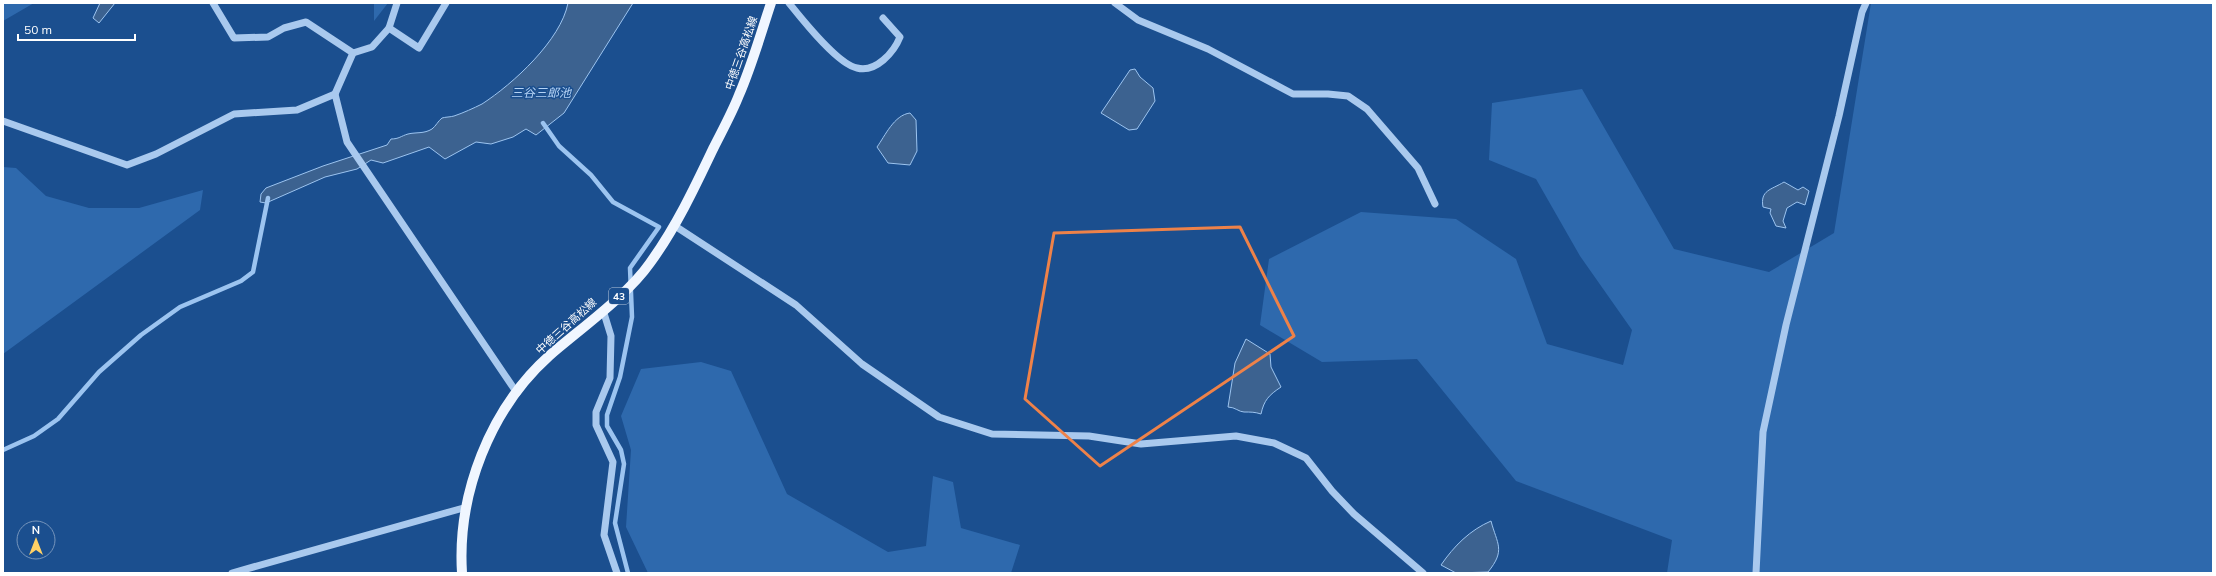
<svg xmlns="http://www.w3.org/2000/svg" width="2216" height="576" font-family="Mulish,'Noto Sans JP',sans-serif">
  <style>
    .green { fill: #2e69ad }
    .water { fill: #3c6290; stroke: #9cc4f0 }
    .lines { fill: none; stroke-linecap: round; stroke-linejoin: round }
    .stream { stroke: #9cc4f0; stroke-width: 4.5 }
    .minor { stroke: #a9c9ee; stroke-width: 7 }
    .major { stroke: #f0f6ff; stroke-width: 10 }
    .marked { fill: none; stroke: #ee8249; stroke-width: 3; stroke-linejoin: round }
    .labels { text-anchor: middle; stroke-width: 3; stroke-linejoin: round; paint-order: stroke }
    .shield { fill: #1b4f8f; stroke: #bbcadd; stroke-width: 1 }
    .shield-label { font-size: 10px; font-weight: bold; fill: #fff }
    .street-label { font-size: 11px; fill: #fff; stroke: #1b4f8f }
    .water-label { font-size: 12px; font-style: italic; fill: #b5d3f5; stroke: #1b4f8f }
  </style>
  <rect width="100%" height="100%" fill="#1b4f8f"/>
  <g class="green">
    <path d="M3,3h31l-31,18z"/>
    <path d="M374,3h14l-14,18z"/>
    <path d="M1871,3h342v570h-546l5,-33 -156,-59 -99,-122 -95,3 -62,-37 9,-66 92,-47 95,7 60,40 31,85 76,21 9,-35 -52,-74 -44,-77 -47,-19 3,-57 90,-14 92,160 95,23 65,-39z"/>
    <path d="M3,167l13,1 30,28 43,12h50l64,-18 -3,20 -197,144z"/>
    <path d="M701,362l30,9 56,123 101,58 38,-6 7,-70 20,6 8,46 59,17 -9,28h-363l-22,-46 5,-77 -10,-34 20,-47z"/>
  </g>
  <g class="water">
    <path d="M100,3h15l-16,20 -6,-5z"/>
    <path d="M568,3h65l-69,110 -28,22 -10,-6 -13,8 -22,7 -15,-2 -31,17 -16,-12 -46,16 -12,-3 -14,9 -32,8 -59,26 -6,-1 1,-8 5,-6 57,-22 64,-21 4,-6c8,0 10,-3 17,-5 8,-2 16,0 24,-5 4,-3 6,-8 10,-11 3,-1 9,-1 12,-2 9,-3 20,-8 28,-12 31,-20 79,-64 86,-101z"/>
    <path d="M1135,69l5,8 13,11 2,13 -18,28 -8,1 -28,-17 29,-43z"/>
    <path d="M910,113l6,7 1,31 -7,14 -22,-2 -11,-16c8,-11 17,-32 33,-34z"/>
    <path d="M1784,182l14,8 5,-3 6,4 -4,14 -8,-3 -10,6 -4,13 3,7 -10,-2 -6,-13 1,-4 -8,-2c-3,-17 8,-17 21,-25z"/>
    <path d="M1246,339l24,15 1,13 10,20c-12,8 -17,13 -20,27 -6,-2 -10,-2 -17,-2 -5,0 -9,-5 -16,-5l7,-44z"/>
    <path d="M1491,521c6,23 15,29 -3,51l-32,1 -15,-8c13,-19 29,-35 50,-44z"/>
  </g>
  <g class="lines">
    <g class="stream">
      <path d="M543,123l16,23 32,29 22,27 46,25 -29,41 2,49 -12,60 -13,38v11l14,24 3,14 -9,59 13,50"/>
      <path d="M3,450l31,-14 24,-17 41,-47 42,-37 39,-28 61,-26 12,-9 15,-74"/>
    </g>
    <g class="minor">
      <path d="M213,3l21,35 34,-1 16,-9 22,-6 47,31"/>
      <path d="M446,3l-27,45 -30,-20 -17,19 -19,6 -18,41 12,48 170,251"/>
      <path d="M789,3c13,16 48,61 68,65 19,5 37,-16 43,-31l-17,-19"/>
      <path d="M1115,3l23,17 70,29 85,45h35l20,2 19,13 51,59 17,36"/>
      <path d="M389,28l8,-25"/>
      <path d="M3,121l124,44 29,-11 78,-40 63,-4 38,-16"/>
      <path d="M675,226l121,79 66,59 77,53 53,17 97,2 52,8 95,-8 38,7 32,15 26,33 22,23 69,59"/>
      <path d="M603,310l8,26 -1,42 -14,34v13l17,37 -9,73 13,38"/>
      <path d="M232,573l235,-66"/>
      <path d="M1756,573l7,-141 23,-107 53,-209 23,-104 4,-9"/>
    </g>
    <path class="major" d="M462,573c-5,-79 28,-164 87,-217 31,-27 78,-60 101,-93 26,-36 44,-74 63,-114 9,-18 19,-36 26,-54 13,-30 22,-62 32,-92"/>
  </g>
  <path class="marked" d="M1240,227l54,109 -194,130 -75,-67 29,-166z"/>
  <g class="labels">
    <rect class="shield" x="609" y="288" width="20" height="16" rx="3"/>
    <g class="shield-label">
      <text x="619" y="300">43</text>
    </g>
    <g class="street-label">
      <text transform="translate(741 53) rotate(-71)" y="4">中徳三谷高松線</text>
      <text transform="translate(566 326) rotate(-42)" y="4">中徳三谷高松線</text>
    </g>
    <g class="water-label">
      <text x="541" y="97">三谷三郎池</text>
    </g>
  </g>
  <rect width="2216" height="576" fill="none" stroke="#ffffff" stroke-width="8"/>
  <g transform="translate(36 540)"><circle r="19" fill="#1b4f8f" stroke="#7695bc"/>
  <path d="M0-3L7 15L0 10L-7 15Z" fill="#ffd166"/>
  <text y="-6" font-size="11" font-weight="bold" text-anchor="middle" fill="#ffffff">N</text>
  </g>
  <path d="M18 34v6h117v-6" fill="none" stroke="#ffffff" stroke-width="2"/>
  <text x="24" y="34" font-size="12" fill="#ffffff" stroke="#1b4f8f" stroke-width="3" paint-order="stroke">50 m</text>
</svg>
